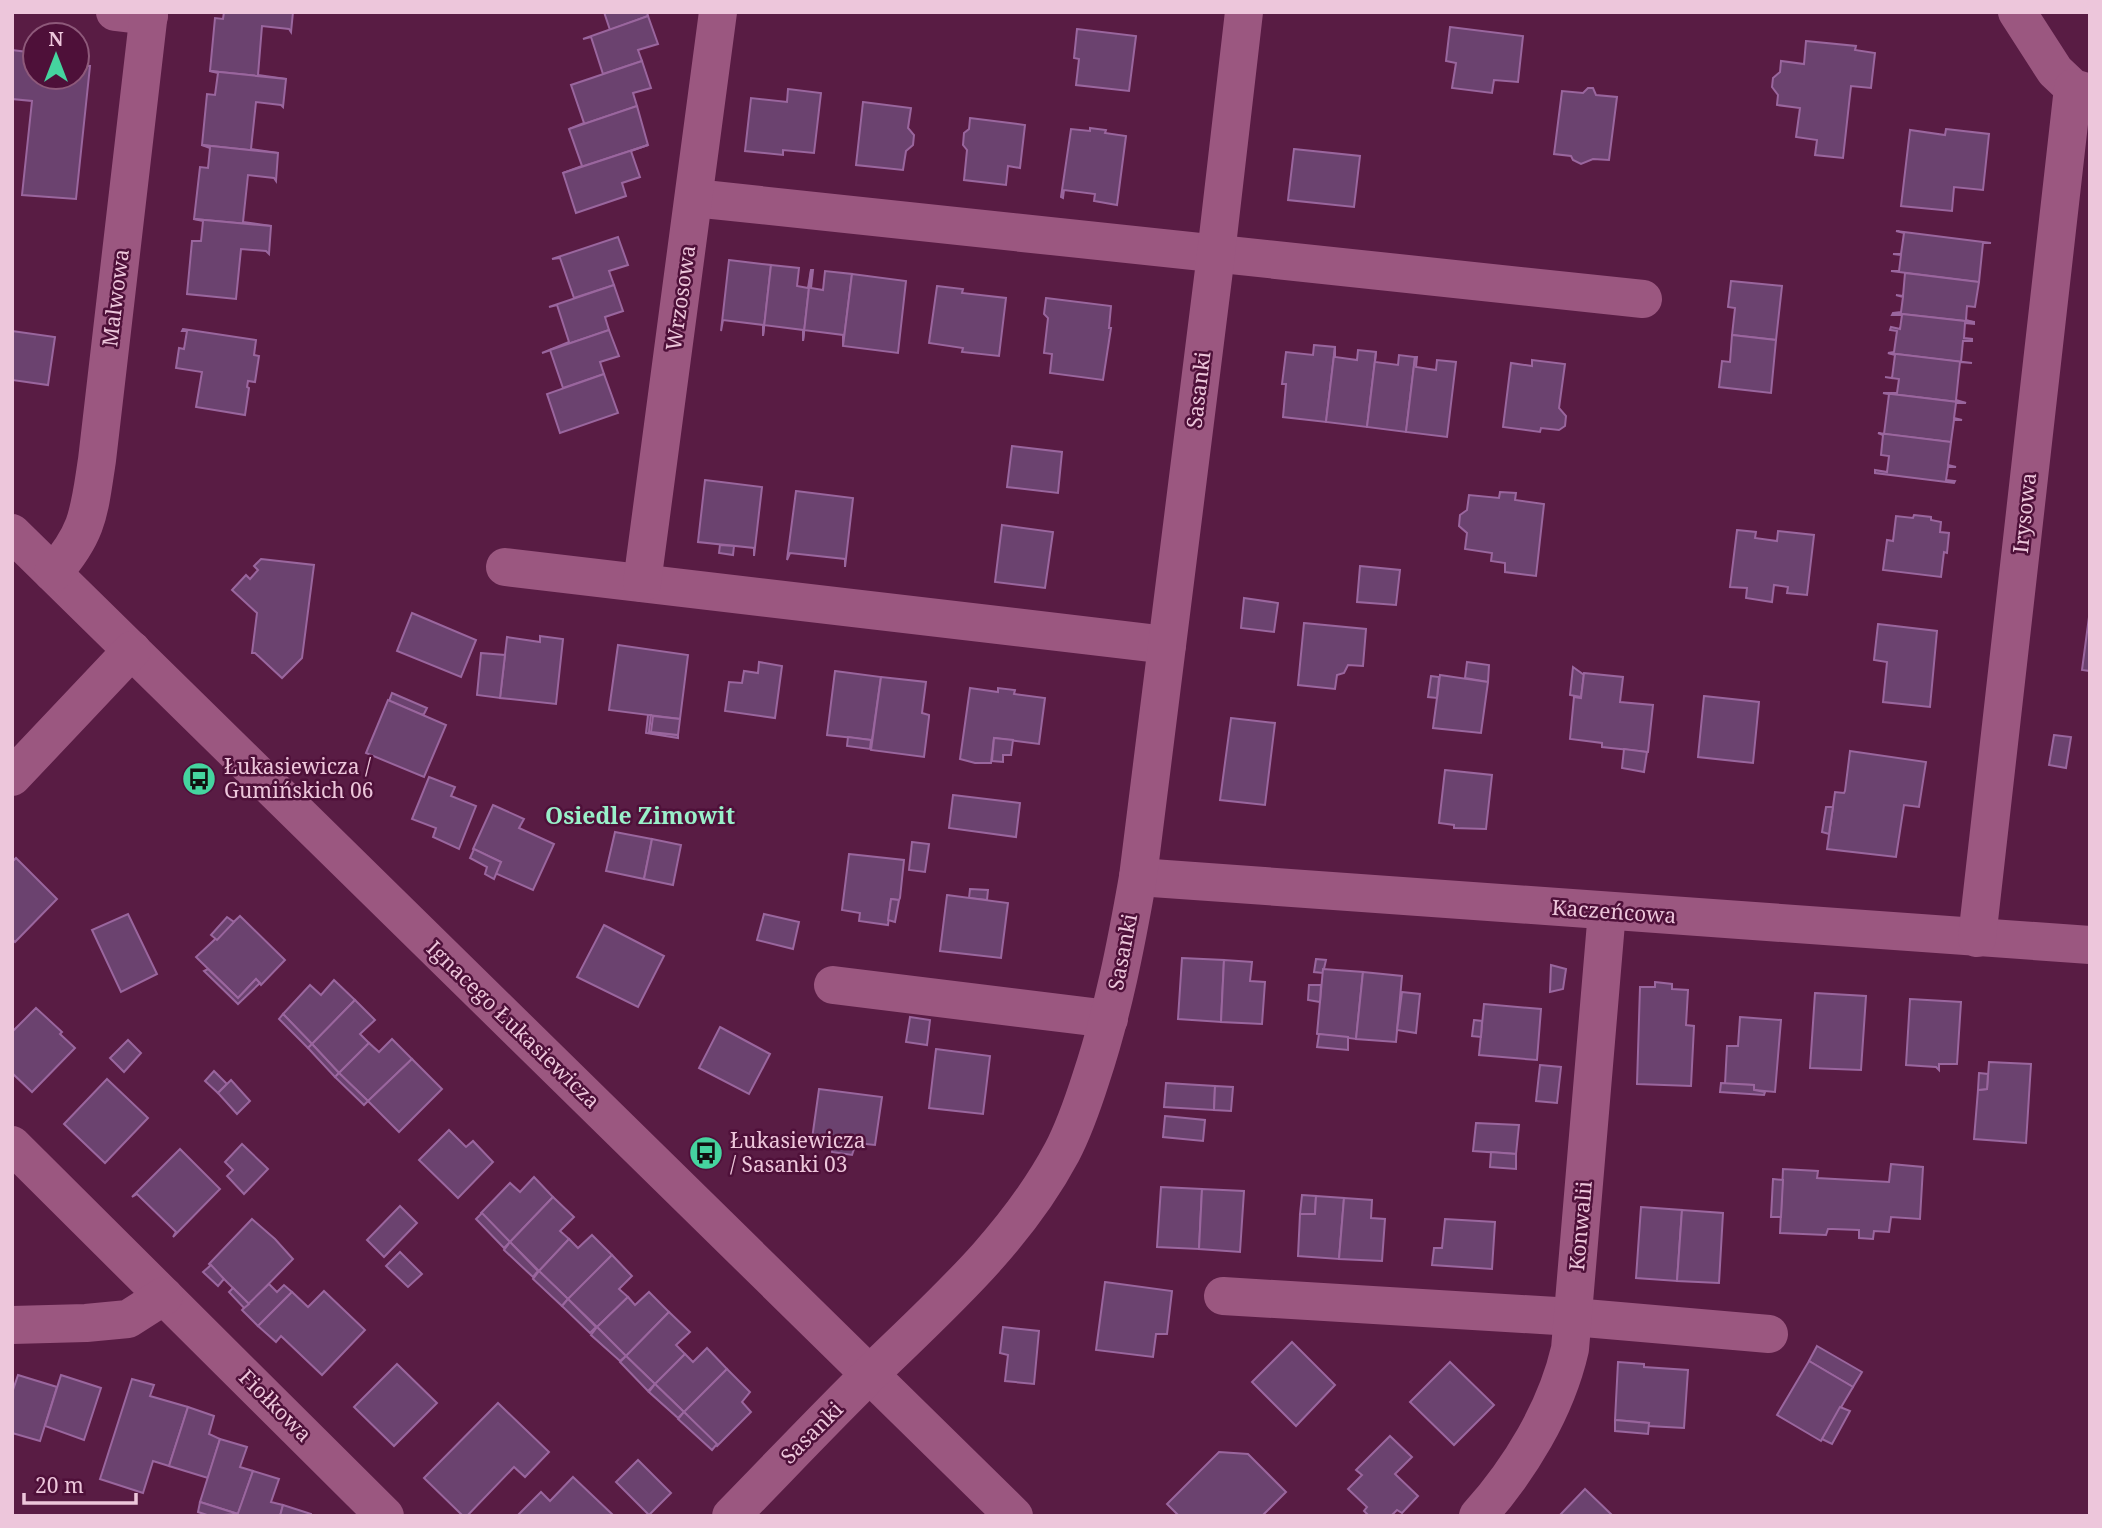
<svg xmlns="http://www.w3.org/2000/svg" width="2102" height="1528" font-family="'Noto Serif',serif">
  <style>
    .building { fill: #6b426f; stroke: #9a669e; stroke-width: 2 }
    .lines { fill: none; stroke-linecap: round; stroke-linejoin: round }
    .minor { stroke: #9b5780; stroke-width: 38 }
    .labels { text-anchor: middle; stroke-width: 5; stroke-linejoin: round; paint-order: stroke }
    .street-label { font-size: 21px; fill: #edc6db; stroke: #4e1039 }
    .poi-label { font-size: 21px; fill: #edc6db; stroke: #4e1039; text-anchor: start }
    .neighbourhood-label { font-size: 23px; font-weight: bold; fill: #99f0c9; stroke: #4e1039 }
  </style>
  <rect width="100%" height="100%" fill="#591c44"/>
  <g class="building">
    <path d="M224,12h69l-2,20 -2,-3 -27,-3 -4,49 28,4 -76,-8 5,-53 8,1z"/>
    <path d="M604,12h43l1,4 -38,14z"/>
    <path d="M648,16l10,28 -20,6 4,11 -39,13 -12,-37 -8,2z"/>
    <path d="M1450,27l73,9 -5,46 -24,-2 -2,13 -40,-5 4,-25 -10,-2z"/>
    <path d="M1077,29l59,7 -7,55 -53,-6 3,-26 -5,-1z"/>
    <path d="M1806,41l50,5 -1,4 20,3 -4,35 -20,-2 -8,72 -28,-3 2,-15 -21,-3 4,-29 -23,-3 1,-10 -6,-8 1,-9 7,-6 1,-11 23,3z"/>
    <path d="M12,50l23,3v24h42v-12l13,1 -14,133 -54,-4 10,-94 -20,-2z"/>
    <path d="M642,61l9,27 -18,5 4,13 -68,23 15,-6 -13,-38z"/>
    <path d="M210,71l76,8 -3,28 -2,-2 -25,-3 -5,47 27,4 -76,-8 5,-51 8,1 3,-22z"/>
    <path d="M1588,88h5l3,7 21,2 -8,63 -16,-1 -12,5 -8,-4 -2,-4 -17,-2 8,-63 21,2z"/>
    <path d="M788,89l33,4 -7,60 -31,-3v5l-38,-4 6,-53 36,4z"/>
    <path d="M863,102l48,6 -3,20 6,7 -1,10 -7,6 -3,19 -47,-5z"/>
    <path d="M637,106l11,39 -85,28 19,-7 -13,-37z"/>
    <path d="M970,118l55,7 -5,43 -12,-2 -2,19 -42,-5 3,-30 -4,-5 1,-12 5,-4z"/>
    <path d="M1090,128l16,2 -1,3 21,3 -9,69 -23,-4 1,-7 -31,-4 -1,8 -2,-1 10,-68 19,2z"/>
    <path d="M1946,129l43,5 -6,56 -29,-3 -2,24 -51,-5 9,-76 35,5z"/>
    <path d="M202,145l76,8 -2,28 -2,-3 -26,-3 -5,47 28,4 -77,-7 6,-52 8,1 2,-20z"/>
    <path d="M648,145l-17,6 9,26 -18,6 4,13 -50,17 -13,-40z"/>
    <path d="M1294,149l66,7 -6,51 -66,-7z"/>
    <path d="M194,219l77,7 -2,28 -3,-3 -25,-2 -5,50 -49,-5 5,-53h9l2,-20z"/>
    <path d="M1896,231l95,12h-8l-4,39 -88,-11h8l2,-16 -8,-1h8l3,-21z"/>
    <path d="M618,237l10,28 -19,6 5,14 -40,13 -14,-40 -8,1z"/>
    <path d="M729,260l42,5 -8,71v-11l-40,-5 -2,11z"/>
    <path d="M771,265l28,3 -2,18 11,2 3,-18 -8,71v-11l-39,-5 -1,11z"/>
    <path d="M811,270h2l-2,18 12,2 2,-19 27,3 -9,72v-11l-39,-5 -1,11z"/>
    <path d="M1905,273l74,9 -4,25 -8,-1 -1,14 7,2 -80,-9 8,-1 2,-15 -7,-2 7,1z"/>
    <path d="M852,274l54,7 -8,72 -55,-7z"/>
    <path d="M1731,281l51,5 -6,54 -44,-5 3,-27 -7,-1z"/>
    <path d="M614,285l9,26 -18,6 4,13 -67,23 27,-11 -12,-37 -8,2z"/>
    <path d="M937,286l26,3 -1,4 44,5 -7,58 -37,-4 1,-4 -34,-5z"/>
    <path d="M1046,298l65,8 -2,22h2l-8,52 -53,-7 2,-19 -8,-1 4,-35 -4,-4z"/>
    <path d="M1893,313l81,9v2l-9,-1 -1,15 8,1v2h-9l-2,21 -73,-9 6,-1 3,-21 -7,-1 1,-3 9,2 2,-14h-10z"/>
    <path d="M183,329l73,11 -2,15 5,1 -4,26 -7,-1 -1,6 2,1 -4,27 -49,-8 6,-35 -26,-4 3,-20 5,1 3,-18h-5z"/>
    <path d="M609,330l10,26 -19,6 4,12 -41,14 -13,-38z"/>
    <path d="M12,331l43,6 -7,48 -36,-5z"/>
    <path d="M1732,335l44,5 -5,53 -52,-6 3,-26 8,1z"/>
    <path d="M1314,345l21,2 -9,75 -43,-5 3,-33h-4l4,-32 27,3z"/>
    <path d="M1335,347v10l22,3 1,-10 18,2 -9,75 -41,-5z"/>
    <path d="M1376,352l-1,10 23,3 1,-10 16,2 -9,75 -39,-5z"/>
    <path d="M1888,353l84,10 -12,-1 -4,38 10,3 -83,-10h14l2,-14 -14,-2 7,1 3,-23z"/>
    <path d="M1415,357h2l-1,10 20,3 1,-10 19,2 -9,75 -41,-5z"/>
    <path d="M1532,360l33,4 -6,44 7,8 -1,10 -6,4 -18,-2 -1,4 -37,-5 8,-64 21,3z"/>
    <path d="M604,374l14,39 -58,20 -13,-39z"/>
    <path d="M1883,393l83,10h-10l-2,15 8,2h-8l-3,22 -67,-8 5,-40z"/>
    <path d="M1878,433l73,9 -3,23 8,2h-8l-2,13 9,1 -1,2 -79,-10v-3l12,2 2,-16 -8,-1 2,-20z"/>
    <path d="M1012,446l50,6 -4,41 -51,-6z"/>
    <path d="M705,480l57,7 -8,69v-8l-56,-6z"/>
    <path d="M796,491l57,7 -8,69v-8l-55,-6 -3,7z"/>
    <path d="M1500,492l16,1 -1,7 29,4 -8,72 -31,-4v-9l-14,-2 1,-8 -27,-4 2,-16 -8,-7 1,-11 7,-5 2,-15 30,3z"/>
    <path d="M1914,515l17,2v3l10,2 -1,10 9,1 -2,20 -3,-1 -3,25 -58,-7 4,-30 6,1 3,-25 17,2z"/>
    <path d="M1002,525l51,7 -8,56 -50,-6z"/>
    <path d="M1737,530l19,2 -1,6 22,3 1,-10 36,4 -7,60 -20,-2 1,-6 -14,-2 -2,17 -26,-4 1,-10 -17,-1z"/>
    <path d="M720,545l14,1 -1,9 -14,-2z"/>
    <path d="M261,559l53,6 -12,93 -20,20 -27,-25h-3l5,-40 -25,-23 14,-15 4,4 8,-9 -4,-4z"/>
    <path d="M1360,566l40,4 -4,35 -39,-3z"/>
    <path d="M1244,598l34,5 -4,29 -33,-4z"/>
    <path d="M412,613l64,27 -15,37 -64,-26z"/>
    <path d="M2089,617h1v54l-8,-1z"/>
    <path d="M1304,623l62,6 -3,37 -15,-1 -4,8 -7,2 -2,14 -37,-4z"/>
    <path d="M1878,624l59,7 -7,76 -47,-5 4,-40 -13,-2z"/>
    <path d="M540,636l23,3 -7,65 -56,-6 7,-61 33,5z"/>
    <path d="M618,645l70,10 -8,64 -71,-9z"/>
    <path d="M481,653l24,2 -5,43 -23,-3z"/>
    <path d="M759,662l23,4 -7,52 -50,-7 4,-29 13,1 2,-12 14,2z"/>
    <path d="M1467,662l22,3 -1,17 -23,-4z"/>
    <path d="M1573,667l11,8 -3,22 -11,-2z"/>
    <path d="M835,671l46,6 -9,63 -45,-5z"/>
    <path d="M1584,673l39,4 -3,25 33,3 -5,47 -46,-5v-4l-32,-4 4,-42 7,1z"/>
    <path d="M1440,675l48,7 -7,51 -48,-5z"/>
    <path d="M1431,676l8,1 -2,21 -9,-1z"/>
    <path d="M881,677l45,5 -4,31 7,2v2l-5,40 -53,-7z"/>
    <path d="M970,688l28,4v-4l17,2 -1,4 31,4 -6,46 -45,-6 -3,25h-16l-15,-4z"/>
    <path d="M392,693l35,15 -3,6 -2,1 -33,-14z"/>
    <path d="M1704,696l55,6 -6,61 -55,-6z"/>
    <path d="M388,700l58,25 -22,52 -58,-24z"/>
    <path d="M648,715h3l-2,17 29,3v3l-32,-5z"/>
    <path d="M653,716l27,3 -2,16 -27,-3z"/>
    <path d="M1231,718l44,5 -10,82 -45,-5z"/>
    <path d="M2054,735l17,2 -5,31 -17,-3z"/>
    <path d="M848,737l23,3 -1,9 -23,-3z"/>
    <path d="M994,738l19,2 -2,15h-8v7l-11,-1z"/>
    <path d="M1624,749l23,3 -3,20 -22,-4z"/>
    <path d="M1850,751l76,11 -7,45 -15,-2 -8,52 -69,-8 8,-57 9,1 1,-2z"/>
    <path d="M1445,770l47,5 -6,54 -32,-1v-3l-15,-2z"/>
    <path d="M429,777l26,10 -4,9 25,10 -17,43 -26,-12 3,-9 -24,-9z"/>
    <path d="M953,795l67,8 -4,34 -67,-9z"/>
    <path d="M493,805l31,14 -5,9 35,16 -21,46 -36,-16 -2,-2 6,-10 -28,-13z"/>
    <path d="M1826,807h7l-4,27 -7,-2z"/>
    <path d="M615,832l37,7 -8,40 -38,-8z"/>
    <path d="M652,839l29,6 -8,40 -29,-6z"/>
    <path d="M912,842l17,2 -4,28 -16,-2z"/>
    <path d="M474,849l27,13 -7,17 -9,-5 2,-7 -17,-9z"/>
    <path d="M849,854l55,6 -4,38 -1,2 -8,-1 -3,26 -29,-4 1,-8 -18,-3z"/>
    <path d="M16,858l41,41 -42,43 -3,-3v-77z"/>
    <path d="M970,889l18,1 -1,10 -18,-2z"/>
    <path d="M947,895l61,8 -7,55 -61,-7z"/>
    <path d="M891,899l8,1 -4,22 -7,-2z"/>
    <path d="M128,914l29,60 -36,18 -29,-62z"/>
    <path d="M764,914l35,8 -6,27 -36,-9z"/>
    <path d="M240,916l45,44 -24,25 -5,-6 -18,19 -42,-41z"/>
    <path d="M227,917l7,5 -17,18 -6,-5z"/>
    <path d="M604,925l60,31 -26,51 -61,-30z"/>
    <path d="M1182,958l42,2 -3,62 -43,-3z"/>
    <path d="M1316,959l10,1 -3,13 -9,-1z"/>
    <path d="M1224,960l28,2 -2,19 15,1 -3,42 -41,-2z"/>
    <path d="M1551,965l15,4 -3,20 -13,3z"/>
    <path d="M208,969l30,29 18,-19 4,4 -22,21 -34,-33z"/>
    <path d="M1323,969l40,3 -7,67 -39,-5z"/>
    <path d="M1363,972l39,4 -6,66 -40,-3z"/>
    <path d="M334,980l21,20 -43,44 -29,-30 27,-29 11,10z"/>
    <path d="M1655,982l17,2v5l16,1 -2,35 8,1 -3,60 -54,-2 3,-97h15z"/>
    <path d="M1309,985h12l-1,17 -12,-2z"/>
    <path d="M1402,992l18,2 -4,39 -19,-3z"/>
    <path d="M1815,993l51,3 -5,74 -51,-2z"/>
    <path d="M1910,999l51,3 -4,62h-18v6l-3,-3 -30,-2z"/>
    <path d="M355,1000l20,20 -15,14 9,9 -30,30 -27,-29z"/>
    <path d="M1484,1004l57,5 -4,51 -58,-5z"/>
    <path d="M36,1008l26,24 -2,2 15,14 -43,44 -20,-19v-41z"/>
    <path d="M283,1014l29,30 -4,4 -29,-29z"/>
    <path d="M910,1017l20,3 -3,25 -21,-3z"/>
    <path d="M1740,1017l41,3 -6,72 -21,-2v-5l-29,-1 2,-38h11z"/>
    <path d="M1474,1020l8,1 -1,16 -9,-1z"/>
    <path d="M720,1027l50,27 -21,40 -50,-26z"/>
    <path d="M1319,1034l29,3v13l-31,-3z"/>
    <path d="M392,1039l20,20 -44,42 -29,-28 30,-30 10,9z"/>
    <path d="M128,1040l13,13 -17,19 -14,-14z"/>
    <path d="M312,1044l27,29 -4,4 -27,-29z"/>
    <path d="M936,1049l54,7 -7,58 -54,-6z"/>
    <path d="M412,1059l30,30 -43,43 -31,-31z"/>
    <path d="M1989,1062l42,2 -5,79 -52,-4 4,-49 9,-1z"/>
    <path d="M1540,1065l21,2 -4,36 -21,-2z"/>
    <path d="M214,1071l13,13 -9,9 -13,-12z"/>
    <path d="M339,1073l29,28 -4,4 -29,-28z"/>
    <path d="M1979,1073l9,1 -1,15 -9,1z"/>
    <path d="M107,1079l41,39 -43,45 -41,-39z"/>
    <path d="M231,1080l19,21 -13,13 -19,-21z"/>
    <path d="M1166,1083l49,3 -1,24 -50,-3z"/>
    <path d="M1721,1083l33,2v5l11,2 -1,3 -44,-3z"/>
    <path d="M1215,1086l18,1 -2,24 -17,-1z"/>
    <path d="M819,1089l63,8 -7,48 -19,-2 -4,12 -20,-3 1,-10 -21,-3z"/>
    <path d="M1165,1116l40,4 -2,21 -40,-4z"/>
    <path d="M1476,1123l43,2 -3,29 -43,-3z"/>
    <path d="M449,1130l17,17 7,-6 20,21 -35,36 -39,-38z"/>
    <path d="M242,1144l26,25 -24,25 -17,-18 6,-6 -8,-8z"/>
    <path d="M180,1149l40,40 -47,48 3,-5 -39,-38 -5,3z"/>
    <path d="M1491,1152l25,2v15l-26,-2z"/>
    <path d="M1891,1164l32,3 -3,52 -29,-2 -2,15 -15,-1 -1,8 -14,-1v-8l-26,-1h-5l-2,6 -46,-2 3,-64 35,2 -1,7 72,4z"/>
    <path d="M534,1177l19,20 -43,45 -29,-29 29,-30 10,9z"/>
    <path d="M1773,1179l10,1 -2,37h-10z"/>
    <path d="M1161,1187l41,2 -3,60 -42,-2z"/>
    <path d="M1202,1189l42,2 -4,61 -41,-3z"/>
    <path d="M1302,1195l14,1 -1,18h-15z"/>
    <path d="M1316,1196l28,2 -5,61 -41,-3 2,-42h15z"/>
    <path d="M553,1197l21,20 -14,14 9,8 -30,32 -29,-29z"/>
    <path d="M1344,1198l28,2 -1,18 14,1 -3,42 -43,-2z"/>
    <path d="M400,1206l17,17 -33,34 -17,-17z"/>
    <path d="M1641,1207l41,3 -5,71 -41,-3z"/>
    <path d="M1682,1210l41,3 -4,70 -42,-2z"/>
    <path d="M482,1213l28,29 -6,6 -28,-29z"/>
    <path d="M252,1219l23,20 18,20 -44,45 -40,-40z"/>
    <path d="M1445,1219l50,3 -3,47 -60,-4 2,-17h8z"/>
    <path d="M592,1235l20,20 -44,44 -29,-28 30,-32 9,9z"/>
    <path d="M510,1242l28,29 -5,6 -29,-27z"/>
    <path d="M400,1252l22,22 -14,13 -22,-21z"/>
    <path d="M612,1255l20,21 -13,13 9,8 -31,30 -29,-28z"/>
    <path d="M211,1265l13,14 -6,7 -15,-14z"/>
    <path d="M539,1271l29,28 -6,7 -29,-27z"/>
    <path d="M1105,1282l67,9 -5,43h-11l-3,23 -57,-7z"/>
    <path d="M269,1284l8,8 7,-7 8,7 -34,34 -16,-16z"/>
    <path d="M233,1288l16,16 -5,4 -15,-16z"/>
    <path d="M324,1291l41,39 -43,45 -41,-39 -5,6 -18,-16 34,-34 16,15z"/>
    <path d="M649,1292l20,20 -43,44 -29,-29 31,-30 7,8z"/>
    <path d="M568,1299l28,28 -6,6 -28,-27z"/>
    <path d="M669,1312l21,20 -14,13 9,9 -30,30 -29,-28z"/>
    <path d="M597,1327l29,29 -6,5 -29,-26z"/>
    <path d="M1003,1327l36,4 -5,53 -29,-3 3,-26 -8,-2z"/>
    <path d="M1292,1342l43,43 -39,41 -44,-44z"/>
    <path d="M1817,1346l45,26 -9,15 -44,-26z"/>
    <path d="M707,1348l20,21 -43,43 -29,-28 30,-30 8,8z"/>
    <path d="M626,1356l29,28 -7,7 -28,-29z"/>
    <path d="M1809,1361l44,26 -32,54 -44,-26z"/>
    <path d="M1450,1362l44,43 -40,40 -44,-43z"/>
    <path d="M1618,1362l26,2v3l44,3 -4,58 -36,-2 1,-3 -34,-3z"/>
    <path d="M397,1364l40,39 -43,43 -40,-39z"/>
    <path d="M727,1369l23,23 -8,10 9,10 -34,34 -33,-34z"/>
    <path d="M18,1375l39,12 -17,54 -28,-8v-40z"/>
    <path d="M61,1375l40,13 -17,52 -39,-14z"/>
    <path d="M132,1379l22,6 -4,11 38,11 -19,59 -16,-5 -10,32 -43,-14z"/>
    <path d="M655,1384l29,28 -6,6 -29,-26z"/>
    <path d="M498,1403l51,49 -24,25 -11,-10 -47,49h-4l-39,-38z"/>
    <path d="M188,1407l26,9 -5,18 11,5 -12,39 -39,-12z"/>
    <path d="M1840,1407l10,4 -18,33 -10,-5z"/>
    <path d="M684,1412l33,32 -5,6 -34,-31z"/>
    <path d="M1615,1420l34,3 -1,11 -33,-3z"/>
    <path d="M1390,1436l22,21 -17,17 23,22 -16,17 -5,-3 -6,6h-22l-5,-5 3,-4 -19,-18 14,-14 -6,-5z"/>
    <path d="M220,1439l27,8 -7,20 13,4 -15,43 -38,-12z"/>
    <path d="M1219,1452l29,2 38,38 -24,24h-83l-12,-12z"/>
    <path d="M638,1460l33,33 -22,22 -33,-33z"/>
    <path d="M253,1471l26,8 -8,23 12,3 -3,11h-43z"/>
    <path d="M573,1477l39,37 -2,2h-93l24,-24 9,9z"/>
    <path d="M1585,1489l28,27h-54z"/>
    <path d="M200,1502l38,12 -28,2 -12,-4z"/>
    <path d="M283,1505l28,9v2h-31z"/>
  </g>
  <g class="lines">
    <g class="minor">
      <path d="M115,12l34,4"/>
      <path d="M2017,12l38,59 18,17 17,5"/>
      <path d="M694,198l949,101"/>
      <path d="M12,533l1002,983"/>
      <path d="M505,567l662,78"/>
      <path d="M53,573c36,-41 36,-61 44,-113l52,-448"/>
      <path d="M642,583l76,-571"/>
      <path d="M12,777l120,-127"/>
      <path d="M1138,877l952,68"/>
      <path d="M1977,938l96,-850"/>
      <path d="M833,985l276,34"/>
      <path d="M12,1145l373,371"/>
      <path d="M1223,1296l350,21 196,17"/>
      <path d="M12,1325l74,-2 42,-4 36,-23"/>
      <path d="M731,1516c47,-48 93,-97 141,-144 70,-68 143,-132 190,-220 12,-23 21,-49 29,-74 22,-66 35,-133 47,-201l78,-623 28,-242"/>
      <path d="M1478,1516c42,-47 78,-106 92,-167l37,-438"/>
    </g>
  </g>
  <defs>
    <g id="bus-disc" transform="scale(1.75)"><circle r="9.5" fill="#45d49f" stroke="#4e1039"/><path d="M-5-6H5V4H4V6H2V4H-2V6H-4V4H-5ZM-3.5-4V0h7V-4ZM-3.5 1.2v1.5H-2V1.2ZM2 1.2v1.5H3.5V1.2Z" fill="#111"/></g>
  </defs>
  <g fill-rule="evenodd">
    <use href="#bus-disc" x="199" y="779"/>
    <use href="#bus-disc" x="706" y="1153"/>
  </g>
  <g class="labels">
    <g class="street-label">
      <text transform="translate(116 298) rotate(-83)" y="7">Malwowa</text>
      <text transform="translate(681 298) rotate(-82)" y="7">Wrzosowa</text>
      <text transform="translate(1199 390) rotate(-83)" y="7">Sasanki</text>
      <text transform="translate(2025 513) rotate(-84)" y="7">Irysowa</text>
      <text transform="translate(1614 912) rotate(4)" y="7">Kaczeńcowa</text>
      <text transform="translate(1123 952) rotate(-79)" y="7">Sasanki</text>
      <text transform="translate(513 1025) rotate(44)" y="7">Ignacego Łukasiewicza</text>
      <text transform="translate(1581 1226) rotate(-85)" y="7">Konwalii</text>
      <text transform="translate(275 1406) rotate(45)" y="7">Fiołkowa</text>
      <text transform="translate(812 1433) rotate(-45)" y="7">Sasanki</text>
    </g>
    <g class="poi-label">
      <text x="224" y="774">Łukasiewicza /<tspan x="224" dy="24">Gumińskich 06</tspan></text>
      <text x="730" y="1148">Łukasiewicza<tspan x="730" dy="24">/ Sasanki 03</tspan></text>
    </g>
    <g class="neighbourhood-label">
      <text x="640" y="824">Osiedle Zimowit</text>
    </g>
  </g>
  <rect width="2102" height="1528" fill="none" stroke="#edc6db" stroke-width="28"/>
  <g transform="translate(56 56)"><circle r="33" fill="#4e1039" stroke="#8e597a" stroke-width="2"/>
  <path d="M0-5L12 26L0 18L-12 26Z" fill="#45d49f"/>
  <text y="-10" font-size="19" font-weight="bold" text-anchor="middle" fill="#edc6db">N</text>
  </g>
  <path d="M24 1493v10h112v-10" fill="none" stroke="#edc6db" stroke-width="3.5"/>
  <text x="35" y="1493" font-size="21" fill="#edc6db" stroke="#4e1039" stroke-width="5" paint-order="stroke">20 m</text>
</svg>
